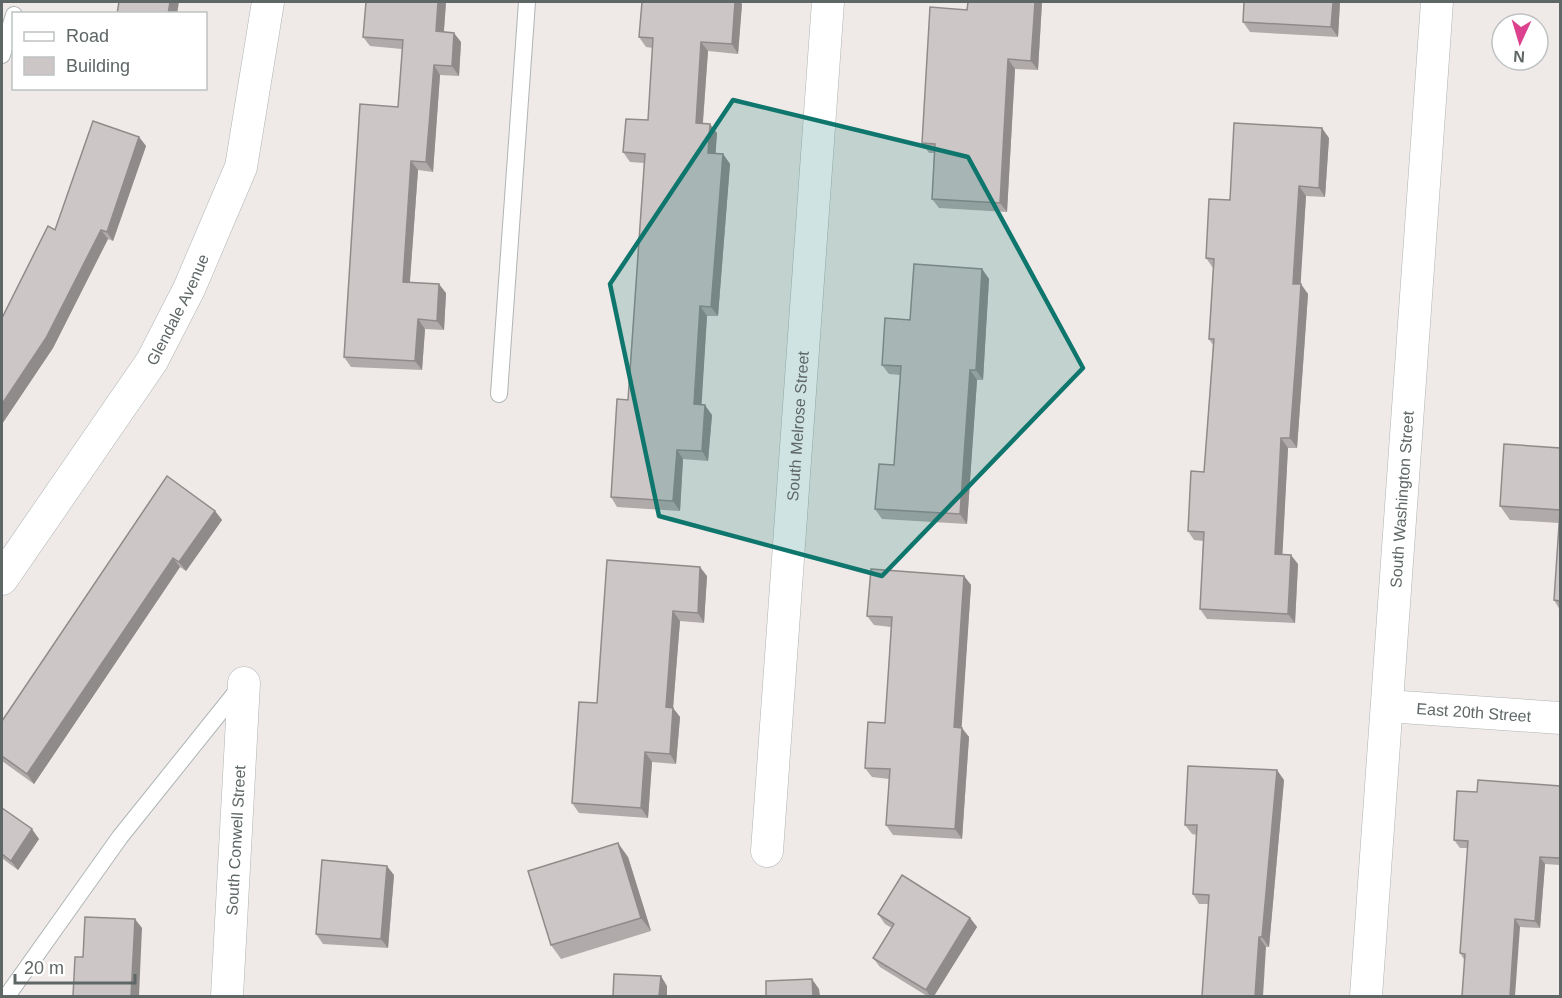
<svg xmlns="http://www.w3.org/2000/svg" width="1562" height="998" font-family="Helvetica,sans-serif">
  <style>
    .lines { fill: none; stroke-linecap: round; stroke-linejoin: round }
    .service-casing { stroke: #afb5b5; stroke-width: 18 }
    .minor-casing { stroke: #afb5b5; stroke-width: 33 }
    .service { stroke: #fff; stroke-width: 16 }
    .minor { stroke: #fff; stroke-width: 32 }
    .wall { fill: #b0aaaa }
    .shaded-wall { fill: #908b8b }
    .building { fill: #cdc6c6; stroke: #908b8b; stroke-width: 1.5 }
    .marked { fill: #0f766e; fill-opacity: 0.2; stroke: #0f766e; stroke-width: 4.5; stroke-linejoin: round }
    .labels { text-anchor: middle; stroke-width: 4.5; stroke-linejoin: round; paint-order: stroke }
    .street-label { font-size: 16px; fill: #5e6666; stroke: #fff }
  </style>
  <rect width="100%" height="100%" fill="#efe9e7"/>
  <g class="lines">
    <g class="service-casing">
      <g id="service">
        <path d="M2,55l12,-40"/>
        <path d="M499,394l28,-392"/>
        <path d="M7,996l113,-159 121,-151"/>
      </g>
    </g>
    <g class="minor-casing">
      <g id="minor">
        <path id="s1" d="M2,579l150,-218 37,-72 52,-122 27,-165"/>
        <path id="s2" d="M1387,706l173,12"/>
        <path id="s3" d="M767,851l61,-849"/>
        <path id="s4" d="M227,996l17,-313"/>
        <path id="s5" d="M1366,996l71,-994"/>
      </g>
    </g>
    <use href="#service" class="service"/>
    <use href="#minor" class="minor"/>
  </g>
  <g class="wall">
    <path d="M446,2l-2,30 17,10 -2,34 -19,-1 -7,97 -15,-2 -8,112 36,11 -2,37 -19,-1 -3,41 -71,-3 -7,-10 54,-250 4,-58 -32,-3 -7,-9z"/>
    <path d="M642,2h98l2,2 -4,50 -30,-3 -5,72 14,10 -2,20 8,1 7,10 -12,152h-11l-6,89 11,10 -4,46 -25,-2 -3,52 -63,-4 -6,-10 17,-97 16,-237 -14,-1 -7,-10 25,-32 5,-72 -7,-1 -7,-10z"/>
    <path d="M968,2h74l-4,68 -23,-1 -8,143 -68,-4 -7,-9 2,-46h-5l-7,-10 45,-133z"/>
    <path d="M1340,2l-2,35 -88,-5 -7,-10z"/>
    <path d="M139,137l7,9 -33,95 -5,-2 -55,109 -51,76v-106l53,-88z"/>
    <path d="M1329,138l-4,59 -19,-1 -6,88 8,10 -4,59 -7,95h-9l-6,106 16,10 -3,59 -88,-4 -7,-10 3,-68 -9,-1 -6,-9 16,-59 9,-127 -4,-6 4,-71 -7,-10 24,-58z"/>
    <path d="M982,269l7,10 -6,101h-6l-10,144 -85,-5 -7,-10 19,-44 6,-90 -11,-1 -7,-9 28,-45z"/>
    <path d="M1560,448v162l-6,-10 5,-77 -49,-3 -10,-14z"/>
    <path d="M215,511l7,9 -36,51 -6,-4 -146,217 -32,-23v-40z"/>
    <path d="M607,560l100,16 -3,47 -24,-2 -7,87 7,9 -4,47 -24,-2 -4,56 -69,-5 -7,-10 25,-100z"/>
    <path d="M964,576l7,9 -10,143 8,9 -7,102 -69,-4 -7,-10 3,-46 -17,-2 -7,-9 20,-45 6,-96 -17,-2 -7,-9z"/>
    <path d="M1284,780l-15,167h-3l-57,-43h-10l-6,-10 4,-59 -5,-1 -7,-9z"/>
    <path d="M1560,786v79l-15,-1 -5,64 -20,-1 -55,34 -5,-8 8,-105h-8l-6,-8 23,-48z"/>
    <path d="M2,808l37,31 -21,31 -15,-11 -1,2z"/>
    <path d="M628,857l23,74 -90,28 -10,-14z"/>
    <path d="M394,875l-6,73 -65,-4 -7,-10z"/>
    <path d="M878,914l92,4 7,9 -43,69h-7l-47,-29 -7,-9 19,-30 -7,-4z"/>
  </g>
  <g class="shaded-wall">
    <path d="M170,2h9l-2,12h-9z"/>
    <path d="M438,2h8l-3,39 -7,-10z"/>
    <path d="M735,2h5l2,2 -4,50 -6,-10z"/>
    <path d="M1035,2h7l-4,68 -7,-9z"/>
    <path d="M1333,2h7l-2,35 -7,-10z"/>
    <path d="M454,33l7,9 -2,34 -7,-10z"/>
    <path d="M701,42l7,9 -6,81 -6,-9z"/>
    <path d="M1008,59l7,10 -8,143 -7,-9z"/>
    <path d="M434,65l6,10 -7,97 -7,-10z"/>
    <path d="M710,124l7,9 -2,30 -7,-10z"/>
    <path d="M1322,128l7,10 -4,59 -6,-9z"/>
    <path d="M139,137l7,9 -33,95 -6,-9z"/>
    <path d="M723,154l7,10 -12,152 -7,-9z"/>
    <path d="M411,161l7,9 -9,122 -6,-10z"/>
    <path d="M1299,186l7,10 -6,98 -7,-10z"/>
    <path d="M101,230l7,9 -55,109 -51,76v-20z"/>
    <path d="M982,269l7,10 -6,101 -7,-10z"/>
    <path d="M439,284l7,9 -2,37 -7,-9z"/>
    <path d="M1301,284l7,10 -11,154 -7,-10z"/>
    <path d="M700,306l7,10 -6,98 -7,-10z"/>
    <path d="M418,319l7,10 -3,41 -7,-9z"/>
    <path d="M970,370l7,10 -10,144 -7,-10z"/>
    <path d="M705,405l7,10 -4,46 -6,-10z"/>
    <path d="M1281,438l7,10 -6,115 -7,-9z"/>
    <path d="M677,450l6,9 -3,52 -7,-10z"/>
    <path d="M215,511l7,9 -36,51 -7,-9z"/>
    <path d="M1291,555l7,9 -3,59 -7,-9z"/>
    <path d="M173,558l7,9 -146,217 -7,-10z"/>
    <path d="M700,567l7,9 -3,47 -6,-10z"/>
    <path d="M964,576l7,9 -10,152 -7,-10z"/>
    <path d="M673,611l7,10 -7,87 7,9 -4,47 -6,-10 -4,-47z"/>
    <path d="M962,728l7,9 -7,102 -7,-10z"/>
    <path d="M645,752l7,10 -4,56 -7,-10z"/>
    <path d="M1277,770l7,10 -15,167 -7,-10z"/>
    <path d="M32,829l7,10 -21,31 -7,-9z"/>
    <path d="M618,843l10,14 23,74 -10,-13z"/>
    <path d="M1540,857l5,7 -5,64 -5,-7z"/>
    <path d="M387,866l7,9 -6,73 -7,-9z"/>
    <path d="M970,918l7,9 -43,69h-4l-4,-6z"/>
    <path d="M135,919l7,9 -3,68h-8z"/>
    <path d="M1515,919l5,8 -5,69h-5z"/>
    <path d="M1259,937l7,10 -3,49h-8z"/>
    <path d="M661,976l6,10v10h-8z"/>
    <path d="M812,979l7,10 1,7h-7z"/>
  </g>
  <g class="building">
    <path d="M119,2h51l-2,12h-51z"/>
    <path d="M366,2h72l-2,29 18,2 -2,33 -18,-1 -8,97 -15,-1 -8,121 36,2 -2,37 -19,-2 -3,42 -71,-4 16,-253 38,3 5,-67 -40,-3z"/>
    <path d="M642,2h93l-3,42 -31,-2 -5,81 14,1 -2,29 15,1 -12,153 -11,-1 -6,98 11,1 -3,46 -25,-1 -4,51 -62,-4 6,-98 11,1 17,-246 -22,-2 3,-33 22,1 5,-82 -14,-1z"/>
    <path d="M968,2h67l-4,59 -23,-2 -8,144 -68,-4 3,-55 -13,-1 8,-136 37,3z"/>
    <path d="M1244,2h89l-2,25 -88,-5z"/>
    <path d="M93,121l46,16 -32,95 -6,-2 -55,108 -44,66v-86l46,-92 7,4z"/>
    <path d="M1234,123l88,5 -3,60 -20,-2 -6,98h8l-4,60 -7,94h-9l-6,116 16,1 -3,59 -88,-5 4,-77 -16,-1 3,-60 13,1 10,-133h-5l5,-80 -8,-1 3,-59 21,1z"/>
    <path d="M914,264l68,5 -6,101h-6l-10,144 -85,-5 4,-45 15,1 7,-99 -19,-1 3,-47 25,2z"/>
    <path d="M1504,444l56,4v153l-6,-1 6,-90 -60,-4z"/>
    <path d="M167,476l48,35 -36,51 -6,-4 -146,216 -25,-18v-35z"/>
    <path d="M607,560l93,7 -2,46 -25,-2 -7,96 7,1 -3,46 -25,-2 -4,56 -69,-5 7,-101 18,1z"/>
    <path d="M871,569l93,7 -10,151 8,1 -7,101 -69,-4 4,-56 -25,-1 3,-46 17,1 7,-106 -25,-1z"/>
    <path d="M1188,766l89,4 -15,167h-3l-4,59h-53l7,-101 -16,-1 4,-69h-12z"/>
    <path d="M1478,780l82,6v72l-20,-1 -5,64 -20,-2 -5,77h-48l3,-42 -5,-1 8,-112 -14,-1 3,-49 20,1z"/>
    <path d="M2,808l30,21 -21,32 -9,-7z"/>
    <path d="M618,843l23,75 -90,27 -23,-74z"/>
    <path d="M322,860l65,6 -6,73 -65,-5z"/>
    <path d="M902,875l68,43 -44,72 -53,-32 21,-34 -16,-10z"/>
    <path d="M85,917l50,2 -4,77h-58l2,-39h8z"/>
    <path d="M614,974l47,2 -2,20h-46z"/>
    <path d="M812,979l1,17h-47v-15z"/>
  </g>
  <path class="marked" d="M733,100l235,57 115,211 -201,208 -223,-60 -49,-232z"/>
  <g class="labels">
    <g class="street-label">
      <text dy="6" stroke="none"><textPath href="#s1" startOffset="322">Glendale Avenue</textPath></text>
      <text dy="6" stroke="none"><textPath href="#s3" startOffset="426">South Melrose Street</textPath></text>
      <text dy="6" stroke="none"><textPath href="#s5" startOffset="498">South Washington Street</textPath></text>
      <text dy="6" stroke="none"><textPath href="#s2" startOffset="87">East 20th Street</textPath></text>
      <text dy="6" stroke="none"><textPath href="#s4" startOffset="156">South Conwell Street</textPath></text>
    </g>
  </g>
  <rect width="1562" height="998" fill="none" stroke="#5e6666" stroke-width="6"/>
  <rect x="12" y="12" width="195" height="78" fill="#ffffff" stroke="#bfc2c2" stroke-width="1.5"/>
  <rect x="24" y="32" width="30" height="9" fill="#ffffff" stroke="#bfc2c2" stroke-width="1.5"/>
  <text x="66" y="42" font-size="18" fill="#5e6666">Road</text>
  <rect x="24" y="57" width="30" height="18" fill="#cdc6c6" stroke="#bfc2c2" stroke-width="1.5"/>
  <text x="66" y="72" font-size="18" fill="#5e6666">Building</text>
  <g transform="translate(1520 42) rotate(184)"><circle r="28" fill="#ffffff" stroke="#bfc2c2" stroke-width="1.5"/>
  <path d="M0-4.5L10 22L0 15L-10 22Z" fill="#db418c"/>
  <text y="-9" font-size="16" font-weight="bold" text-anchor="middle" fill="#5e6666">N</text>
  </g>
  <path d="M15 974v9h120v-9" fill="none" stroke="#5e6666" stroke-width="3"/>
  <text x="24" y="974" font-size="18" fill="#5e6666" stroke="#ffffff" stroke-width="4.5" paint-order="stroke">20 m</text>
</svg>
